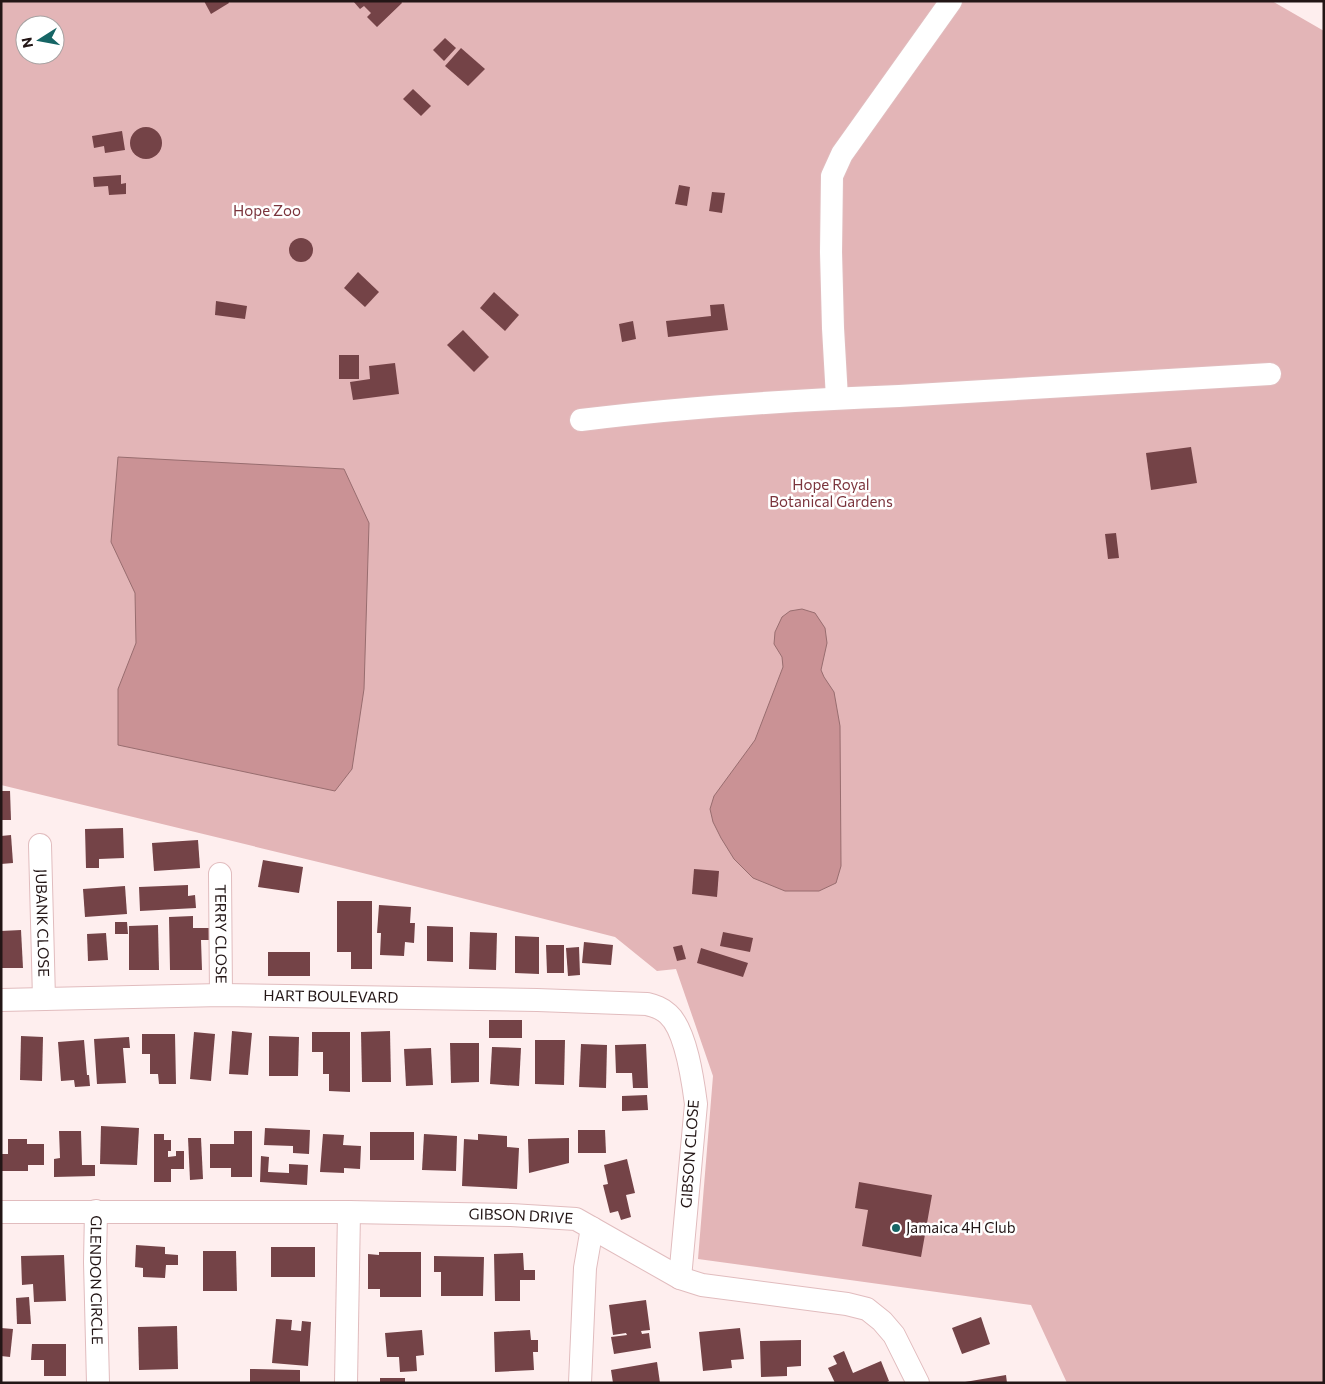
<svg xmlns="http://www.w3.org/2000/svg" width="1325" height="1384" font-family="Commissioner,sans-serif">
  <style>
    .green { fill: #e3b5b7; fill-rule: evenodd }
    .water { fill: #ca9295; stroke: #986d6f }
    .building { fill: #744347 }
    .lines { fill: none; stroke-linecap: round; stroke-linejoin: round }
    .minor-casing { stroke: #e1bcbe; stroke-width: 24 }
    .minor { stroke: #fff; stroke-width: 22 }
    .poi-dot { fill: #166565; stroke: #fff; stroke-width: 2 }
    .labels { text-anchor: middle; stroke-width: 5; stroke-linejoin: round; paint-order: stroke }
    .park-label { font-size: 15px; fill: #7b343c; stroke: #fff }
    .street-label { font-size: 15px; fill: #231616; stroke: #fff }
    .poi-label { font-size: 15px; fill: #231616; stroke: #fff; text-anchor: start }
  </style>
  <rect width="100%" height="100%" fill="#feeeee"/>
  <path class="green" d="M1,1h1271l52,30v1352h-257l-36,-78 -333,-46 15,-183 -37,-107 -19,2 -42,-34 -276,-70 -338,-82zM25,25h30v30h-30z"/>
  <g class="water">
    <path d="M118,457l226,12 25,54 -5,166 -12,80 -17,22 -217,-46v-56l18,-46 -1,-50 -24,-51z"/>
    <path d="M802,609l13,4 10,15 2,15 -6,27 3,7 10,15 6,34 1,140 -5,17 -17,8h-34l-32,-13 -19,-19 -13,-21 -8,-16 -3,-13 4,-13 41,-56 28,-73 -1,-10 -8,-13 1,-12 7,-15 8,-6z"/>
  </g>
  <g class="building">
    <path d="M204,1h24l1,2 -18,11z"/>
    <path d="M353,1h48l1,2 -25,24 -10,-10 4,-4 -7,-7 -4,3z"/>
    <path d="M445,38l11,10 -12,13 -11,-11z"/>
    <path d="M461,48l24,21 -17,17 -23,-20z"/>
    <path d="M413,89l18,17 -10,10 -18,-17z"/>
    <circle cx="146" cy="143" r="16"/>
    <path d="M122,131l3,19 -20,3 -1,-7 -10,2 -2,-12z"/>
    <path d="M121,175v9l5,-1v11l-17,1 -1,-9 -14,1 -1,-10z"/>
    <path d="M679,185l11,2 -3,19 -12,-2z"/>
    <path d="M712,192l13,1 -3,20 -13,-2z"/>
    <circle cx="301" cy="250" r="12"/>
    <path d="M358,272l21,20 -14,15 -21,-19z"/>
    <path d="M494,292l25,23 -14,16 -25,-23z"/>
    <path d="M216,301l31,5 -2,13 -30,-4z"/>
    <path d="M724,304l4,26 -60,7 -2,-16 45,-5 -1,-11z"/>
    <path d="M633,321l3,18 -14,3 -3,-18z"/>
    <path d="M463,330l26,27 -15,15 -27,-27z"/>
    <rect x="339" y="355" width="20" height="24"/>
    <path d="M395,363l4,31 -46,6 -3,-18 20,-3 -1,-13z"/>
    <path d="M1191,447l6,36 -46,7 -5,-37z"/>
    <path d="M1116,533l3,25 -11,1 -3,-25z"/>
    <path d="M1,791h9l1,29h-10z"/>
    <path d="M123,828l1,30 -25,1v9h-13l-1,-39z"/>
    <path d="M11,835l2,28 -12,1v-28z"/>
    <path d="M198,840l2,28 -46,3 -2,-28z"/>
    <path d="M263,860l40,7 -4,26 -41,-6z"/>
    <path d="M694,869l25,2 -2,26 -25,-3z"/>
    <path d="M188,885v11l7,-1 1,13 -56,3 -1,-24z"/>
    <path d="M125,886l2,28 -42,3 -2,-28z"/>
    <path d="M337,901h35v68h-21v-17h-14z"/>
    <path d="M379,905l32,2 -1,16h5l-1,20 -9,-1 -1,14 -24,-1 1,-22h-4z"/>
    <path d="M193,916v12h17v12h-9l1,30h-32l-1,-53z"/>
    <path d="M115,922h12l1,12h-13z"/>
    <path d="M158,925l1,45h-30v-44z"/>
    <path d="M427,926l26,1v35l-26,-1z"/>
    <path d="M21,930l2,38h-22v-37z"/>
    <path d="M470,932l27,1 -1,37 -27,-1z"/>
    <path d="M723,932l30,6 -3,14 -30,-6z"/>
    <path d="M106,933l2,27 -20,1 -1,-27z"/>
    <path d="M515,936l24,1v37l-24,-1z"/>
    <path d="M584,942l29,3 -2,20 -29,-2z"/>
    <path d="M546,945h18v28h-17z"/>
    <path d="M682,945l4,14 -9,2 -4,-14z"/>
    <path d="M579,947l1,28 -12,1 -2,-28z"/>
    <path d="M701,948l47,15 -5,14 -46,-14z"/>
    <rect x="268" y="952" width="42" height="24"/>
    <rect x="489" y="1020" width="33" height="18"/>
    <path d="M232,1031l20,2 -4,42 -19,-1z"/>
    <path d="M390,1031l1,51h-29l-1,-50z"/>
    <path d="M194,1032l21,2 -4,47 -21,-2z"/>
    <path d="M312,1032h38v60l-21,-1v-17h-6v-22h-11z"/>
    <path d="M142,1034h33l1,50h-17l-1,-10h-8v-20h-8z"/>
    <path d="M21,1036l22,1 -1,44 -22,-1z"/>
    <path d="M269,1036l30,1 -1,39h-29z"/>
    <path d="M129,1037l1,11h-7l3,35 -29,1 -3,-45z"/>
    <path d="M84,1040l3,35h2l1,11 -15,1 -1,-7 -13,1 -3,-39z"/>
    <path d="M535,1040h30l-1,45 -29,-1z"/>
    <path d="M450,1043h29v39l-28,1z"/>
    <path d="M581,1044l26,1 -1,43 -27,-1z"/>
    <path d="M646,1044l2,44h-15l-1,-15h-16l-1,-28z"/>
    <path d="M492,1047l29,1 -2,38 -29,-2z"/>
    <path d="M431,1048l2,37 -27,1 -2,-37z"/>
    <path d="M647,1095l1,15 -26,1v-15z"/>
    <path d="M101,1126l38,2 -2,37 -37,-1z"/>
    <path d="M265,1128l45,2 -1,24 -16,-1v-7l-29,-1z"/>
    <path d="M578,1130h27l1,23h-28z"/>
    <path d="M59,1131h22l1,34h13v11l-41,1v-18l6,-1z"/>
    <path d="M234,1131h18v46h-21v-9h-21v-24h24z"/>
    <rect x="370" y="1132" width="44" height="28"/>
    <path d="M154,1134h10v6h7v11h-3v6l8,-1v-5h8v18h-13v13h-17z"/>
    <path d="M323,1134l21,1 -1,10 18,1 -1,23 -16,-1v5l-24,-1z"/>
    <path d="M424,1134l33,2 -1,35 -34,-1z"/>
    <path d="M478,1134l29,2v11l12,1 -2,41 -55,-3 2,-47 14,1z"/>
    <path d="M188,1138h13l2,41 -13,1z"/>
    <path d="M569,1138v25l-40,10 -1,-34z"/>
    <path d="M8,1139h19v5h17v21h-16v6h-27v-17h7z"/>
    <path d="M261,1156l8,1 -1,15 21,1v-9l19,1 -1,20 -47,-3z"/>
    <path d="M627,1159l8,34 -9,2 5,22 -10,3 -3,-9 -8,2 -7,-28 5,-1 -4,-19z"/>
    <path d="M859,1182l73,13 -11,62 -59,-11 6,-36 -13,-2z"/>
    <path d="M136,1245l29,2v7l13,1v10h-12l-1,13 -22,-1v-9l-8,-1z"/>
    <rect x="271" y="1247" width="44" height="30"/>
    <path d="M203,1251h33l1,40h-34z"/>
    <path d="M379,1252h42v45h-41v-8h-12v-35l11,1z"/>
    <path d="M523,1253l1,17h11v10h-15v21h-25l-1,-47z"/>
    <path d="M64,1255l2,46 -32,1 -1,-18 -11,1 -1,-29z"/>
    <path d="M434,1256l50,1 -1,39h-42v-24h-7z"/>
    <path d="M29,1297l2,27h-14l-1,-26z"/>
    <path d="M646,1300l4,30 -9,1 1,3 7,-1 2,15 -37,6 -3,-17 16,-2 -1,-2 -13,2 -4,-30z"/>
    <path d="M981,1317l9,27 -28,10 -10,-26z"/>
    <path d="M276,1319l16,1 -1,10 10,1 1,-10 9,1 -3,44 -36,-3z"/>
    <path d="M177,1326l1,43 -39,1 -1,-43z"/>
    <path d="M1,1328l12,1 -3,28 -9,-1z"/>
    <path d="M740,1328l4,31 -13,1 1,8 -29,3 -4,-39z"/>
    <path d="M422,1330l2,25 -8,1 1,15 -17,1 -1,-15h-12l-2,-24z"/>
    <path d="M530,1330l1,10h7v12h-5l1,18 -39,2 -1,-40z"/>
    <path d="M801,1340v26l-14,1v9l-26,1 -1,-36z"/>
    <path d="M32,1344h34v32h-22v-16h-13z"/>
    <path d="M844,1351l9,22 28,-12 8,20 -4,2h-50l-7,-15 9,-4 -4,-8z"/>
    <path d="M657,1362l3,21h-47l-2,-13z"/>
    <path d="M250,1369l50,1v13h-50z"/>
    <path d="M1006,1375l1,8h-42v-1z"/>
    <rect x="380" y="1378" width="25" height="5"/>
  </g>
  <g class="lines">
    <g class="minor-casing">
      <g id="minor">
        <path d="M837,398l-4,-70 -2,-76 1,-76 10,-22 109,-153"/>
        <path d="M581,420c105,-13 212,-20 318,-24l371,-22"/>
        <path id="s1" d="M40,845l4,154"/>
        <path id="s2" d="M220,874l1,121"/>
        <path id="s3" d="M1,1000l220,-5 316,5 110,4c8,2 15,4 21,10 18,16 25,67 28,90l-16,174"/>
        <path id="s4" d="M96,1211l-1,51 3,121"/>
        <path id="s5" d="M1,1212h348l162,3 65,4 104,59 22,7 145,19 20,5 15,12 12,14 24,48"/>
        <path d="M346,1383l3,-171"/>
        <path d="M580,1383l5,-115 7,-40"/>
      </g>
    </g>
    <use href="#minor" class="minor"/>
  </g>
  <circle class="poi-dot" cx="896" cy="1228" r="5"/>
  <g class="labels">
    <g class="park-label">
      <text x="267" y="216">Hope Zoo</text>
      <text x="831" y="490">Hope Royal<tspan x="831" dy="17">Botanical Gardens</tspan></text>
    </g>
    <g class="street-label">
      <text dy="5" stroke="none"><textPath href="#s1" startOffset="78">JUBANK CLOSE</textPath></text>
      <text dy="5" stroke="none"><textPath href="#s2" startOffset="60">TERRY CLOSE</textPath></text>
      <text dy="5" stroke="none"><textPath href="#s3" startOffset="330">HART BOULEVARD</textPath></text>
      <text transform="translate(690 1154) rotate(-86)" y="5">GIBSON CLOSE</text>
      <text dy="5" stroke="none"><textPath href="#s5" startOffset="520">GIBSON DRIVE</textPath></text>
      <text dy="5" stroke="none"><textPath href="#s4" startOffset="69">GLENDON CIRCLE</textPath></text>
    </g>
    <g class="poi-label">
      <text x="906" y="1233">Jamaica 4H Club</text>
    </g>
  </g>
  <rect width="1325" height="1384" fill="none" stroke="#231616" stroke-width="5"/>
  <g transform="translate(40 40) rotate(259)"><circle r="24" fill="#ffffff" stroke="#a7a2a2"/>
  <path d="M0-4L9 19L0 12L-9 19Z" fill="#166565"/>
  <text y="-8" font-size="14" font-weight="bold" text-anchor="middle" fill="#231616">N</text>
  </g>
</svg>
